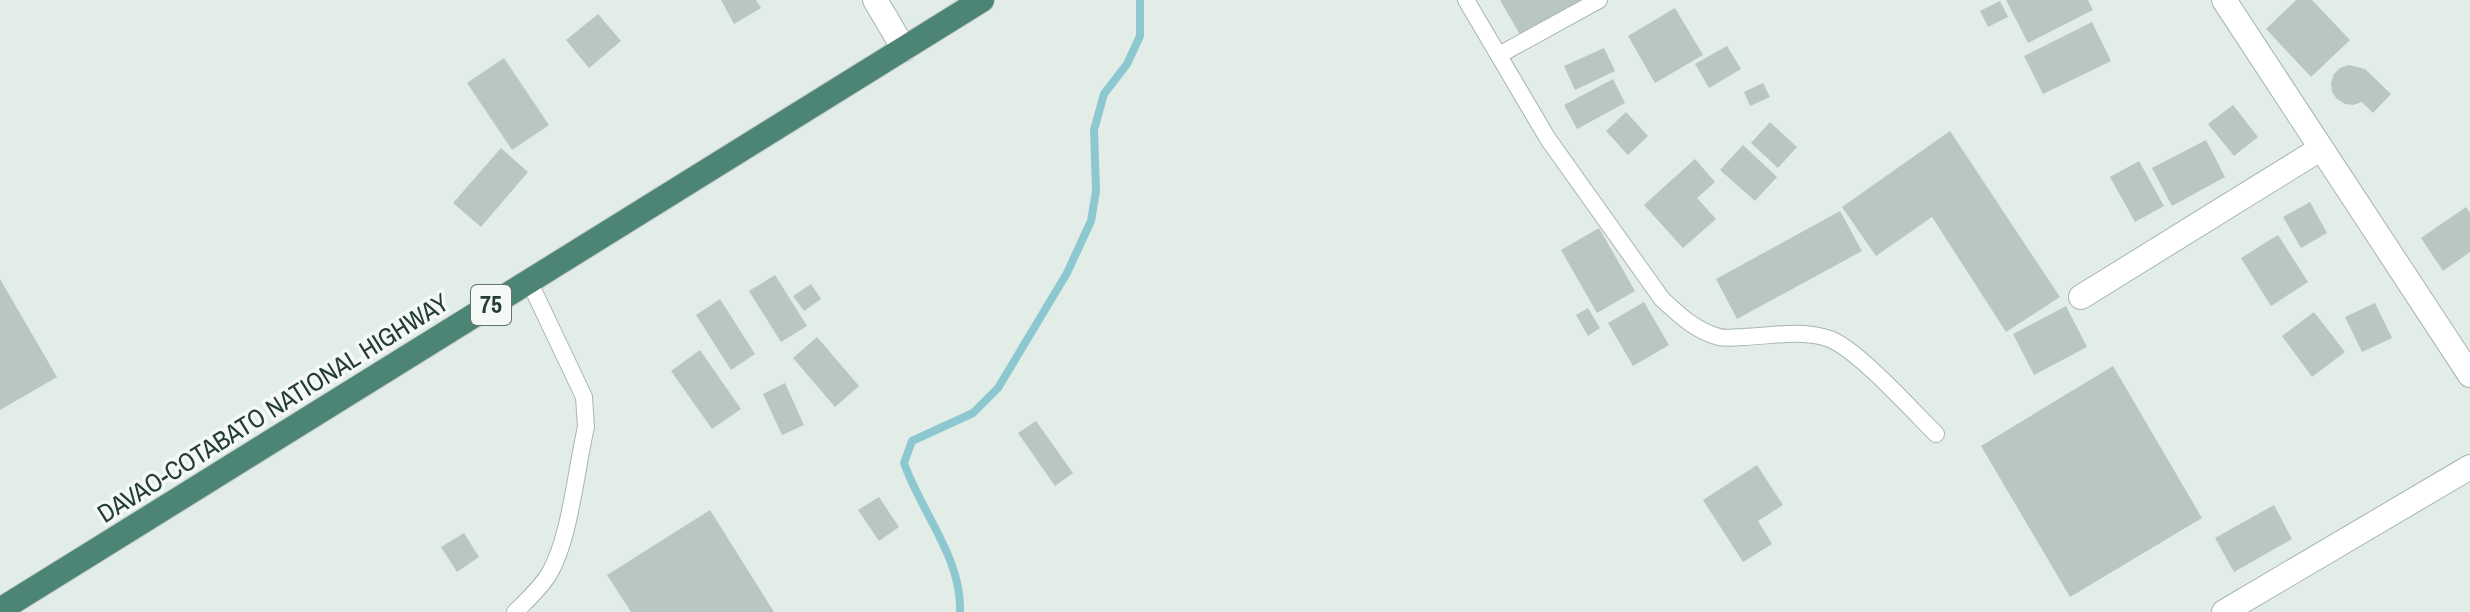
<svg xmlns="http://www.w3.org/2000/svg" width="2470" height="612" font-family="'Archivo Narrow',sans-serif">
  <style>
    .lines { fill: none; stroke-linecap: round; stroke-linejoin: round }
    .stream { stroke: #8dc8d0; stroke-width: 8 }
    .building { fill: #b9c7c1 }
    .service-casing { stroke: #a6b5af; stroke-width: 18 }
    .minor-casing { stroke: #a6b5af; stroke-width: 26 }
    .trunk-casing { stroke: #c1c9c6; stroke-width: 26 }
    .service { stroke: #fff; stroke-width: 16 }
    .minor { stroke: #fff; stroke-width: 24 }
    .trunk { stroke: #4c8576; stroke-width: 24 }
    .labels { text-anchor: middle; stroke-width: 7; stroke-linejoin: round; paint-order: stroke }
    .shield { fill: #f4f9f6; stroke: #62756f; stroke-width: 2 }
    .shield-label { font-size: 24px; font-weight: bold; fill: #233d35 }
    .street-label { font-size: 26px; fill: #233d35; stroke: #f4f9f6 }
  </style>
  <rect width="100%" height="100%" fill="#e3ede8"/>
  <g class="lines">
    <path class="stream" d="M960,612c2,-54 -39,-100 -56,-149l8,-22 61,-28 25,-25 69,-115 24,-52 5,-30 -2,-61 10,-36 23,-30 13,-28v-36"/>
  </g>
  <g class="building">
    <path d="M721,0h35l5,8 -27,16z"/>
    <path d="M1500,0h79l2,3 -59,35z"/>
    <path d="M2006,0h82l5,10 -65,33z"/>
    <path d="M2296,0h16l38,40 -39,37 -45,-48z"/>
    <path d="M2000,1l8,16 -20,10 -8,-16z"/>
    <path d="M1675,8l28,47 -48,28 -27,-47z"/>
    <path d="M598,14l23,27 -32,27 -23,-28z"/>
    <path d="M2092,22l19,39 -68,33 -19,-38z"/>
    <path d="M1727,46l14,23 -32,19 -14,-24z"/>
    <path d="M1604,48l11,23 -40,19 -11,-24z"/>
    <path d="M504,58l45,67 -37,25 -45,-67z"/>
    <path d="M2349,65l16,4 26,25 -18,19 -11,-11 -9,3 -8,-1 -8,-5 -5,-7 -1,-9 3,-9 6,-6z"/>
    <path d="M1613,79l12,24 -48,26 -13,-24z"/>
    <path d="M1763,83l7,14 -20,9 -6,-14z"/>
    <path d="M2233,105l25,32 -24,19 -26,-32z"/>
    <path d="M1626,112l22,24 -20,19 -22,-24z"/>
    <path d="M1770,122l27,25 -19,21 -27,-25z"/>
    <path d="M1950,131l110,166 -54,35 -74,-115 -56,39 -34,-49z"/>
    <path d="M2206,140l19,37 -53,29 -20,-38z"/>
    <path d="M1743,145l34,32 -22,24 -35,-31z"/>
    <path d="M501,148l27,24 -47,55 -28,-24z"/>
    <path d="M1695,159l20,23 -18,16 19,21 -33,29 -39,-43z"/>
    <path d="M2139,161l25,45 -29,16 -25,-45z"/>
    <path d="M2310,202l17,31 -26,15 -18,-31z"/>
    <path d="M2466,207l4,6v39l-27,19 -22,-33z"/>
    <path d="M1840,211l22,40 -125,68 -21,-40z"/>
    <path d="M1599,228l36,63 -38,22 -36,-63z"/>
    <path d="M2278,235l30,47 -37,24 -30,-48z"/>
    <path d="M775,275l32,51 -26,16 -32,-51z"/>
    <path d="M0,279l57,98 -57,33z"/>
    <path d="M811,284l10,15 -17,12 -11,-15z"/>
    <path d="M720,299l35,55 -24,16 -35,-55z"/>
    <path d="M1644,302l25,43 -36,21 -25,-43z"/>
    <path d="M2375,303l17,35 -30,14 -17,-35z"/>
    <path d="M2066,306l21,41 -53,28 -21,-41z"/>
    <path d="M1588,308l12,20 -12,8 -12,-21z"/>
    <path d="M2314,312l31,40 -33,25 -30,-41z"/>
    <path d="M817,337l42,49 -24,21 -42,-49z"/>
    <path d="M700,350l41,59 -29,20 -41,-58z"/>
    <path d="M2113,366l89,152 -132,79 -89,-151z"/>
    <path d="M785,383l19,42 -22,10 -19,-41z"/>
    <path d="M1036,421l37,52 -18,13 -37,-53z"/>
    <path d="M1757,465l26,40 -25,16 14,23 -29,18 -40,-62z"/>
    <path d="M879,497l20,30 -20,14 -21,-31z"/>
    <path d="M2274,505l18,34 -58,33 -19,-34z"/>
    <path d="M710,510l64,102h-143l-24,-37z"/>
    <path d="M464,533l15,24 -22,15 -16,-25z"/>
  </g>
  <g class="lines">
    <g class="service-casing">
      <g id="service">
        <path d="M1466,0l82,139 114,160c17,16 34,32 57,38 7,2 16,0 24,0 29,-1 59,-8 87,2 28,11 82,71 106,95"/>
        <path d="M1499,55l100,-55"/>
        <path d="M515,612c12,-12 25,-23 34,-38 21,-35 27,-104 37,-147l-2,-30 -55,-116"/>
      </g>
    </g>
    <g class="minor-casing">
      <g id="minor">
        <path d="M875,0l29,49"/>
        <path d="M2224,0l246,375"/>
        <path d="M2081,297l239,-148"/>
        <path d="M2224,612l246,-145"/>
      </g>
    </g>
    <g class="trunk-casing">
      <path id="trunk" d="M0,610l982,-610"/>
    </g>
    <use href="#service" class="service"/>
    <use href="#minor" class="minor"/>
    <use href="#trunk" class="trunk"/>
  </g>
  <g class="labels">
    <rect class="shield" x="471" y="285" width="40" height="40" rx="6"/>
    <g class="shield-label">
      <text x="491" y="313">75</text>
    </g>
    <g class="street-label">
      <text transform="translate(273 408) rotate(-32)" y="9">DAVAO-COTABATO NATIONAL HIGHWAY</text>
    </g>
  </g>
</svg>
